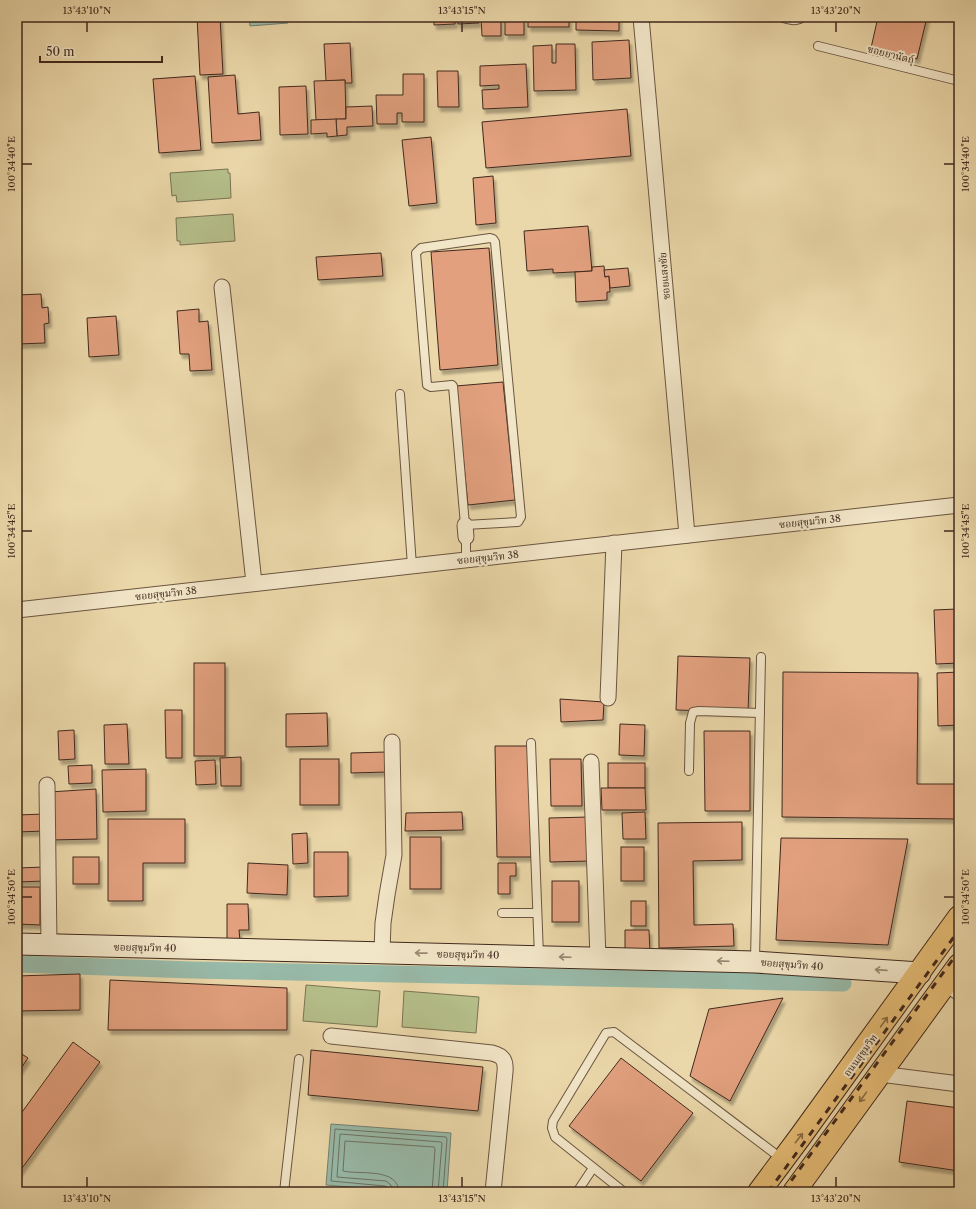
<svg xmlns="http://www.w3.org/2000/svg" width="976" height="1209" font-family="'Libre Caslon Text','Noto Serif Thai',serif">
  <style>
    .green { fill: #b5bf8a; stroke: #7a7454 }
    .water { fill: #98baa9; stroke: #758071 }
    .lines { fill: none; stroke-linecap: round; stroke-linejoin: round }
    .shore { stroke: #6c7263; stroke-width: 1 }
    .canal { stroke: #98baa9; stroke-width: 17 }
    .building { fill: #e2a07e; stroke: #40291d; filter: url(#shadow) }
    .lane-casing { stroke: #6b5540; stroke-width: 10 }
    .street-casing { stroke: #6b5540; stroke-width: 17 }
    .secondary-casing { stroke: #40291d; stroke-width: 23 }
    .primary-casing { stroke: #40291d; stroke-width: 24 }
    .lane { stroke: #f2e6c8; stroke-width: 8 }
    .street { stroke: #f2e6c8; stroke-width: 15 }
    .secondary { stroke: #f2e6c8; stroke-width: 21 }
    .primary { stroke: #e6bc75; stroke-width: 22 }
    .rail { stroke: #40291d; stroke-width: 3; stroke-dasharray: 7 7; stroke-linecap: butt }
    .oneway { stroke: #998872 }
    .oneway2 { stroke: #8b6b45 }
    .ticks { fill: none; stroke: #40291d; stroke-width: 1.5 }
    .labels { text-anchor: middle; stroke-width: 4; stroke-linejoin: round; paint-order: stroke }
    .street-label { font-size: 10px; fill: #40291d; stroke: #f2e6c8 }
    .neatline { fill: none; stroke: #40291d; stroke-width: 1.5 }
    .ticks-label { font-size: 10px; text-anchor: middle; fill: #40291d }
  </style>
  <defs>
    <filter id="shadow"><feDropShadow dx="2.5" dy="4.5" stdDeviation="1" flood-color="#0004"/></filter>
  </defs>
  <rect width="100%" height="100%" fill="#ebd8aa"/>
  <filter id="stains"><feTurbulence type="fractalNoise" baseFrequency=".005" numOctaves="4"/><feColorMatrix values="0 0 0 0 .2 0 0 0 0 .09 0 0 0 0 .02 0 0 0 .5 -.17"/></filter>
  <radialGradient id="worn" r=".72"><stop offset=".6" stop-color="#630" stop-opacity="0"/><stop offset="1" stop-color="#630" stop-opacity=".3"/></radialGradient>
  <g class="green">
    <path d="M228,169v4h2l1,25 -54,4 -1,-7 -4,1 -2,-23z"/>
    <path d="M233,214l2,27 -55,4v-4h-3l-1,-23z"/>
    <path d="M306,985l74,6 -3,36 -74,-6z"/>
    <path d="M404,991l75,6 -3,36 -74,-6z"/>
  </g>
  <g class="water">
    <path d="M249,17h38l1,6 -38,3z"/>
    <path d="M331,1124l120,9 -4,59h-38l-83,-7z"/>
  </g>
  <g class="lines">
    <g class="shore">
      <path d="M388,1192v-4l-3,-2 -54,-5 4,-52 111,8 1,2 -4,53"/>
      <path d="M393,1192l-2,-7 -5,-4 -49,-4 3,-43 101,8 1,1 -4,49"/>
      <path d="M399,1192c-1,-25 -39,-17 -56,-21l2,-30 89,6 1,2 -3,43"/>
    </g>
    <path class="canal" d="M17,964l175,6 651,13"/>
  </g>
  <g class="building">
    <path d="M197,17h23l3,57 -23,1z"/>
    <path d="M434,17h21v7l-21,1z"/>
    <path d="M457,17h21l1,6 -21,1z"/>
    <path d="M481,17h43v18h-19v-18h-4v19h-19z"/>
    <rect x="528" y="17" width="41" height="10"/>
    <path d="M576,17h43v14l-43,-1z"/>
    <path d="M878,17h49l-10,42 -46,-11z"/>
    <path d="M629,40l2,38 -38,2 -1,-38z"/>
    <path d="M350,43l2,40h-7v-3l-19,1 -2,-37z"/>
    <path d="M556,44h19l1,46 -42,1 -1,-45 19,-1v18h4z"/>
    <path d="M526,64l2,43 -45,2 -1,-19 17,-1v-4l-19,1v-20z"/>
    <path d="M437,71h21l1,36h-21z"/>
    <path d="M403,74h21v48h-22v-9h-5v11h-20l-1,-29h27z"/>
    <path d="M235,75l3,39 21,-2 2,28 -49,3 -4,-66z"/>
    <path d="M195,76l6,74 -42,3 -6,-74z"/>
    <path d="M345,80l1,39 -30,1 -2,-39z"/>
    <path d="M306,86l2,48 -28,1 -1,-48z"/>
    <path d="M372,106l1,20 -26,1v8l-10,1 -1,-17h10v-12z"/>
    <path d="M627,109l4,47 -145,12 -4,-46z"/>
    <path d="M336,119l1,17 -10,1v-4l-16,1v-14z"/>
    <path d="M431,137l6,66 -28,3 -7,-66z"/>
    <path d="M493,176l3,47 -20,2 -3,-47z"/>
    <path d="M588,226l4,45 -39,2v-4l-26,2 -3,-40z"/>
    <path d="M489,248l9,117 -58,5 -9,-118z"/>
    <path d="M381,253l2,23 -65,4 -2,-23z"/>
    <path d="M604,266l1,11 4,-1 1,16h-3v8l-31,2 -1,-30 17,-1v-4z"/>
    <path d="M628,268l2,18 -20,2 -1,-12 -4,1 -1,-7z"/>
    <path d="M41,294l1,14 6,-1 1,16 -5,1 1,19 -27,1 -1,-49z"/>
    <path d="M199,309v13l9,-1 4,49 -22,1 -1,-17h-9l-3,-43z"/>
    <path d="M116,316l3,39 -30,2 -2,-39z"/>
    <path d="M503,382l12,118 -47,5 -12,-119z"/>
    <path d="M957,609l2,54 -23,1 -2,-54z"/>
    <path d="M678,656l72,2 -2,54 -72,-2z"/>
    <rect x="194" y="663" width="31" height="93"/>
    <path d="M783,672l135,1 -1,111h42v35l-177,-2z"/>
    <path d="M959,672v53l-21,1 -1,-53z"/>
    <path d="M560,699l44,3 -1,18 -42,2z"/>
    <path d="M165,710h17v48h-16z"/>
    <path d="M327,713l1,33 -42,1v-33z"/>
    <path d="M127,724l2,40h-24l-1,-39z"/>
    <path d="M620,724l25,1 -1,31 -25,-1z"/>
    <path d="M74,730l1,29 -16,1 -1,-29z"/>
    <path d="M704,731h46v80h-45z"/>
    <path d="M495,746h34l2,111h-34z"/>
    <path d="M386,752l1,20 -36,1v-20z"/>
    <path d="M241,757v29h-20l-1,-28z"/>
    <rect x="300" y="759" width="39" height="46"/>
    <path d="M550,759h31l1,47h-31z"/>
    <path d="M215,760l1,24 -20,1 -1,-24z"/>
    <rect x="608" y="763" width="37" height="25"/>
    <path d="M92,765v18l-23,1 -1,-18z"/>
    <path d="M146,769v42l-43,1 -1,-42z"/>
    <path d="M601,788h44l1,22h-44z"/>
    <path d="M96,789l1,50 -47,1 -1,-48z"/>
    <path d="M462,812l1,18 -58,1 1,-18z"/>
    <path d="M645,812l1,27h-23l-1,-26z"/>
    <path d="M45,814v17l-28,1v-17z"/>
    <path d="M589,817l1,44 -40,1 -1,-44z"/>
    <path d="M108,819h77v44h-42v38h-35z"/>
    <path d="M742,822v38l-49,1 1,64 39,-1 1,22 -75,2 -1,-125z"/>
    <path d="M307,833l1,30 -15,1 -1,-30z"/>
    <rect x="410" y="837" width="31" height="52"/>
    <path d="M781,838l127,1 -20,106 -112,-5z"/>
    <rect x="621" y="847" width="23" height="34"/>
    <path d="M314,852h34v44l-34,1z"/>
    <rect x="73" y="857" width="26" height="27"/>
    <path d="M248,863l40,2 -1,30 -40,-2z"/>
    <path d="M498,863h18v13h-6v18h-12z"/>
    <path d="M45,867v14l-28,1v-14z"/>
    <rect x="552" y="881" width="27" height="41"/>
    <path d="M17,887h23v38l-23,-1z"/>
    <rect x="631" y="901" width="15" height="25"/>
    <path d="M227,904h21l1,26h-10l1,11h-13z"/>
    <path d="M625,930h24l1,23h-25z"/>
    <path d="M80,974v36l-63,1v-35z"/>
    <path d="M110,980l177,8v42h-179z"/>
    <path d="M783,998l-53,103 -40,-25 19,-67z"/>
    <path d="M73,1042l27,20 -83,113v-56z"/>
    <path d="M311,1050l172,17 -5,44 -170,-16z"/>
    <path d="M17,1051l11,7 -11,16z"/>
    <path d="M621,1058l72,55 -52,68 -72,-55z"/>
    <path d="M907,1101l52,7v63l-60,-9z"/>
  </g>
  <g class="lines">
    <g class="lane-casing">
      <g id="lane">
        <path d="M780,17c8,2 16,6 23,0"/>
        <path d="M818,46l141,35"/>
        <path d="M490,238l3,1 2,3 26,275 -3,5 -53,3 -12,-139 -1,-1 -21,2 -4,-2 -11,-132 5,-5z"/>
        <path d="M400,394l12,172"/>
        <path d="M466,560v-23"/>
        <path d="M531,743l8,213"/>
        <path d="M689,771l1,-48 3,-11 6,-1 61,2"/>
        <path d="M502,913h34"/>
        <path d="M755,961l6,-304"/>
        <path d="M945,987l14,10"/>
        <path d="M284,1192l15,-133"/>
        <path d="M577,1192l16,-24"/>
        <path d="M624,1192l-69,-55 -3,-9 1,-7 53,-88 8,-1 168,127"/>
      </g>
    </g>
    <g class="street-casing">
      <g id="street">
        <path d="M641,17l46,518"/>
        <path d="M222,287l32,296"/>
        <path d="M465,525l1,12"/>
        <path d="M17,610l942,-105"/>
        <path d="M608,698l6,-155"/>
        <path d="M591,762l7,196"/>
        <path d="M47,785l2,160"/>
        <path d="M382,952l1,-29 4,-28 7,-40 -2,-113"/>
        <path d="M331,1036l161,17c11,3 14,7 13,19l-12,120"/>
        <path d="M880,1074l79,10"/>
      </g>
    </g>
    <g class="secondary-casing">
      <path id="secondary" d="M17,944l738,18 165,11"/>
    </g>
    <g class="primary-casing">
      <g id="primary">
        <path d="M759,1192l41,-55 159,-220"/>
        <path d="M794,1192l165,-227"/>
      </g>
    </g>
    <use href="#lane" class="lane"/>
    <use href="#street" class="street"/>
    <use href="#secondary" class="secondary"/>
    <use href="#primary" class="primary"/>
    <g class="rail">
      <path d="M768,1192l191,-262"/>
      <path d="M783,1192l176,-241"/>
    </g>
  </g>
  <defs><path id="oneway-shaft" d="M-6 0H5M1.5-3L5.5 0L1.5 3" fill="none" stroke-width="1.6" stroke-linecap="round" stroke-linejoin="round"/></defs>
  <g class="oneway">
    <use href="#oneway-shaft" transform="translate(421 953) rotate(-179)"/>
    <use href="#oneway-shaft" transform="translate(565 957) rotate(-178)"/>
    <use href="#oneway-shaft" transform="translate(723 961) rotate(-178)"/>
    <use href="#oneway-shaft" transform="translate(881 970) rotate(-176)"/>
  </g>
  <g class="oneway2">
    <use href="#oneway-shaft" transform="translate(884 1022) rotate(-54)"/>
    <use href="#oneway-shaft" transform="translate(863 1097) rotate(126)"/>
    <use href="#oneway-shaft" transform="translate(799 1138) rotate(-52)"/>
  </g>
  <path class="ticks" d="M87,22v10M462,22v10M836,22v10M22,164h10M944,164h10M22,531h10M944,531h10M22,897h10M944,897h10M87,1177v10M462,1177v10M836,1177v10"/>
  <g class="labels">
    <g class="street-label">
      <text transform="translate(891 54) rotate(14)" y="4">ซอยยานัดถุ์</text>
      <text transform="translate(664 276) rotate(-95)" y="4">ซอยแสงชัย</text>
      <text transform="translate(810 521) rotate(-6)" y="4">ซอยสุขุมวิท 38</text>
      <text transform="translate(488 557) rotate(-6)" y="4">ซอยสุขุมวิท 38</text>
      <text transform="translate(166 593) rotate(-6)" y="4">ซอยสุขุมวิท 38</text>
      <text transform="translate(145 947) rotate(1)" y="4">ซอยสุขุมวิท 40</text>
      <text transform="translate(468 954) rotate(1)" y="4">ซอยสุขุมวิท 40</text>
      <text transform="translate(792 964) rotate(4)" y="4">ซอยสุขุมวิท 40</text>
      <text transform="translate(860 1055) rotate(-54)" y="4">ถนนสุขุมวิท</text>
    </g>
  </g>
  <rect width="976" height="1209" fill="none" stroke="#ebd8aa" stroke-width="44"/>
  <path d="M40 56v6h122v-6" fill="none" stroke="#40291d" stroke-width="2"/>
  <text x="46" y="56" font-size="12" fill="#40291d" stroke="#f2e6c8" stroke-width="3" paint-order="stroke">50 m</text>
  <rect x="22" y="22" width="932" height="1165" class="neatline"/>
  <g class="ticks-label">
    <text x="87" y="14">13°43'10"N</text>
    <text x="462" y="14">13°43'15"N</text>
    <text x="836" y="14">13°43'20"N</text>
    <text transform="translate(965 164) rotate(-90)" y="4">100°34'40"E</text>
    <text transform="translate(11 164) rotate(-90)" y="4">100°34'40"E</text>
    <text transform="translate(965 531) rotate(-90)" y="4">100°34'45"E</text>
    <text transform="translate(11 531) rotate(-90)" y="4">100°34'45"E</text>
    <text transform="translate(965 897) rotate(-90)" y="4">100°34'50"E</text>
    <text transform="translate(11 897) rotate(-90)" y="4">100°34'50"E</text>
    <text x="87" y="1202">13°43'10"N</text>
    <text x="462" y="1202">13°43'15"N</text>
    <text x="836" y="1202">13°43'20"N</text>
  </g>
  <rect width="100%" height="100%" filter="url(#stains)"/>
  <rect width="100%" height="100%" fill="url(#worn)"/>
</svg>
